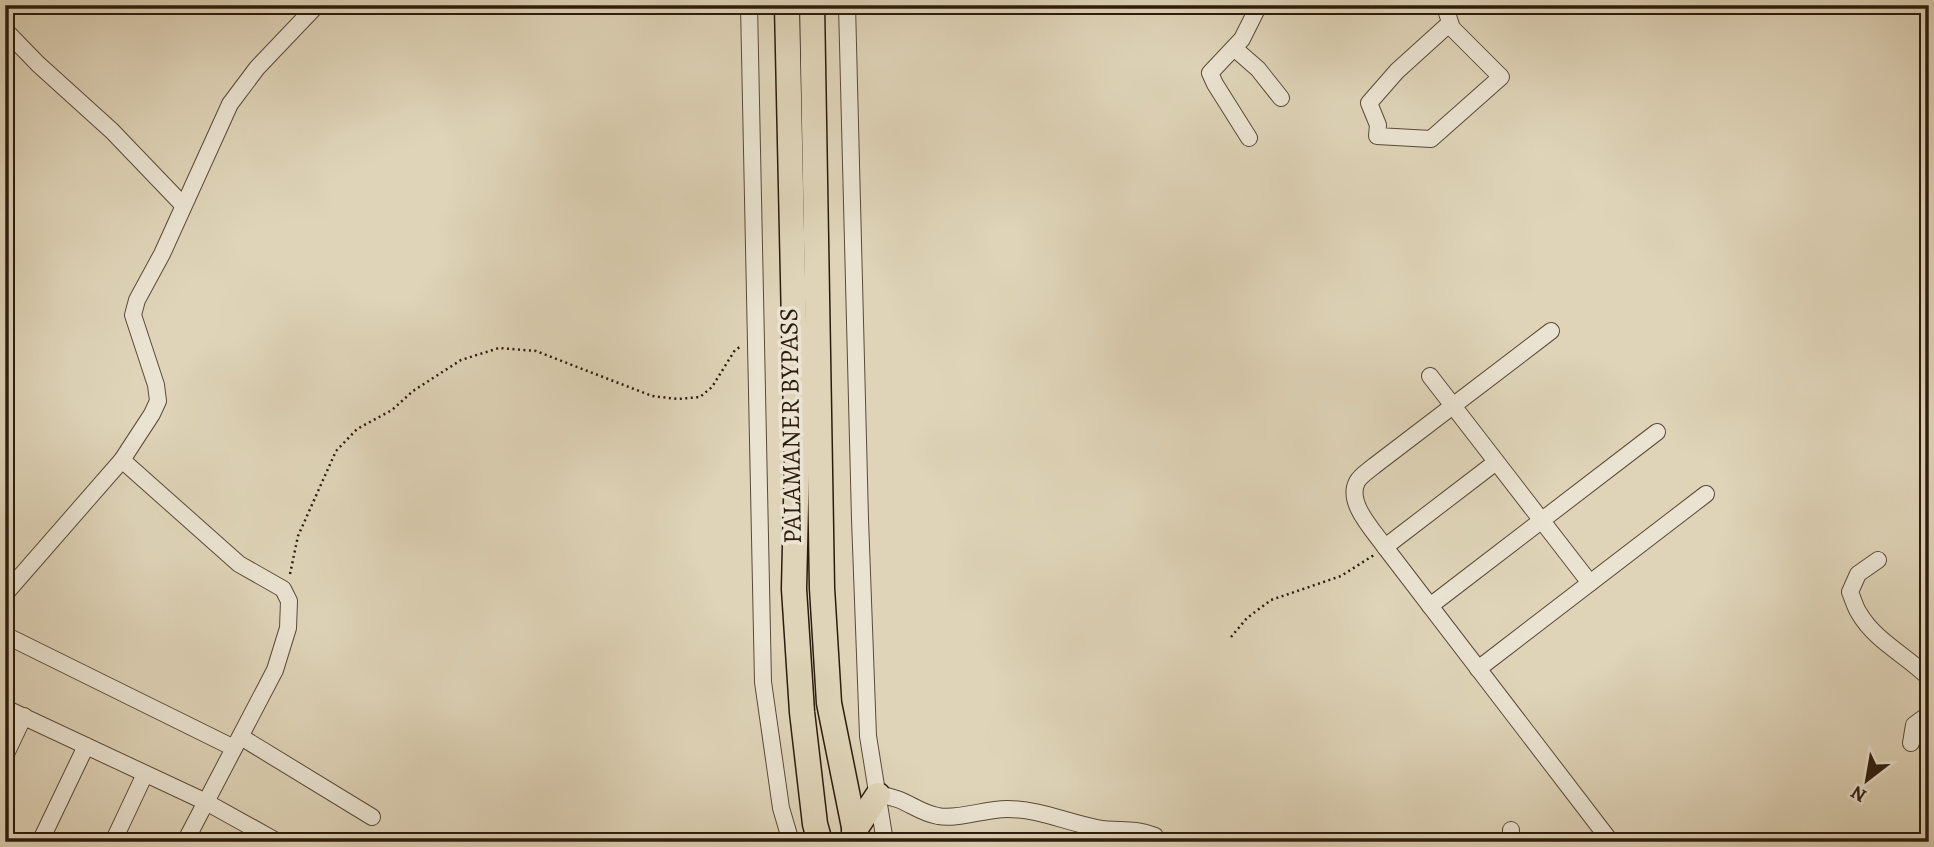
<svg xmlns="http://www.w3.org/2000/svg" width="1934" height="847" font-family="Alegreya,serif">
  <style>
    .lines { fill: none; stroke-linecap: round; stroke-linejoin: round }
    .minor-casing { stroke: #5a4a38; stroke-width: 18 }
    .highway-casing { stroke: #2d1c0d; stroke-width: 27 }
    .path { stroke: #2d1c0d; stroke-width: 2.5; stroke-dasharray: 2 3.5; stroke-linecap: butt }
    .minor { stroke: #eae3d1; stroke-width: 16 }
    .highway { stroke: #dfd4b8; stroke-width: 24 }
    .labels { text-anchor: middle; stroke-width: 7; stroke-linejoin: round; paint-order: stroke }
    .street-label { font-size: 26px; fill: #2d1c0d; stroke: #eae3d1 }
  </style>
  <rect width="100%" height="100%" fill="#dfd4b8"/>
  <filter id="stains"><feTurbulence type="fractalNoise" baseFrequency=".00286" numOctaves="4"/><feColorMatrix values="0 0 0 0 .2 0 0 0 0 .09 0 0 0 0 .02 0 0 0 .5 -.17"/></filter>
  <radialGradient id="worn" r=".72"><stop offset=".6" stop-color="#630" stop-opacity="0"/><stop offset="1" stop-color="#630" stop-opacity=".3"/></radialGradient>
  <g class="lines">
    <g class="minor-casing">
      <g id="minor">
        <path d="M749,5l14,677 18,126 10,34"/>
        <path d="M847,5l13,514 8,217 17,106"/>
        <path d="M1448,5l-1,8 5,15 49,49 -70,62 -54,-3 1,-11 -9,-22 28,-32 53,-48"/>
        <path d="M5,30l33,34 74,67 71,74"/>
        <path d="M1234,48l24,21 23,29"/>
        <path d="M1249,138l-34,-54 -5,-11 32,-34 17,-34"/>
        <path d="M1551,331l-177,135c-6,5 -14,10 -17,16 -11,21 17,49 28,65l226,295"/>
        <path d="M1430,376l160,207"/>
        <path d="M122,460l117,104 44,25 6,12 -1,27 -13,42 -90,172"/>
        <path d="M1385,547l111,-85"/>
        <path d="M1878,560l-20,14 -8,18c3,7 5,15 9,21 16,28 47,42 70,65"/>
        <path d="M5,594l117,-134 30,-46 6,-13 -2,-16 -23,-70 4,-15 25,-46 68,-150 27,-36 60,-63"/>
        <path d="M1430,606l227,-174"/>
        <path d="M5,635l229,113"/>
        <path d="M1478,669l228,-175"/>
        <path d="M5,708l201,94 72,40"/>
        <path d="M241,737l131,80"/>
        <path d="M1911,743l3,-18 15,-11"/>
        <path d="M5,756l19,-40"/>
        <path d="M878,795c28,2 37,17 60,21 19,4 47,-7 69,-7 33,0 58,13 90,19 22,4 35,-1 58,8"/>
        <path d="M1511,830v12"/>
        <path d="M40,842l46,-96"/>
        <path d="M113,842l32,-68"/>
        <path d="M1920,842l9,-5"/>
      </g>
    </g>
    <g class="highway-casing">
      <g id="highway">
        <path d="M787,5l10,456 -3,128 8,123 13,112 5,18"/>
        <path d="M812,5l10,583 7,115 28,139"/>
        <path d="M854,831l24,-36"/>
      </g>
    </g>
    <g class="path">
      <path d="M290,574l8,-38 38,-85 21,-22 35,-19 21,-19 48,-31 38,-12 37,3 116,45 26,3 22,-2 12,-10 23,-37 5,-3"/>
      <path d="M1231,637l16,-19 24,-18 70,-24 33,-21"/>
    </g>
    <use href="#minor" class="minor"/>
    <use href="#highway" class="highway"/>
  </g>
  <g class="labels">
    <g class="street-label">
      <text transform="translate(790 426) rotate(-91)" y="9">PALAMANER BYPASS</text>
    </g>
  </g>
  <rect width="1934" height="847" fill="none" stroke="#dfd4b8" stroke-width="28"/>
  <rect x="7" y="7" width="1920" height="833" fill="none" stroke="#2d1c0d" stroke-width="3.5"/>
  <rect x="14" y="14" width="1906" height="819" fill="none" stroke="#2d1c0d" stroke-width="2"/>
  <g transform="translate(1867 780) rotate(211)" stroke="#eae3d1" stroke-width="5" paint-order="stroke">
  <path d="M0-5L12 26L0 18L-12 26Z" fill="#2d1c0d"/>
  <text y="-10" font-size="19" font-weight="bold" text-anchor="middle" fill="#2d1c0d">N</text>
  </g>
  <rect width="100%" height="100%" filter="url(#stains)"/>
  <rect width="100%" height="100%" fill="url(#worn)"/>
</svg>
